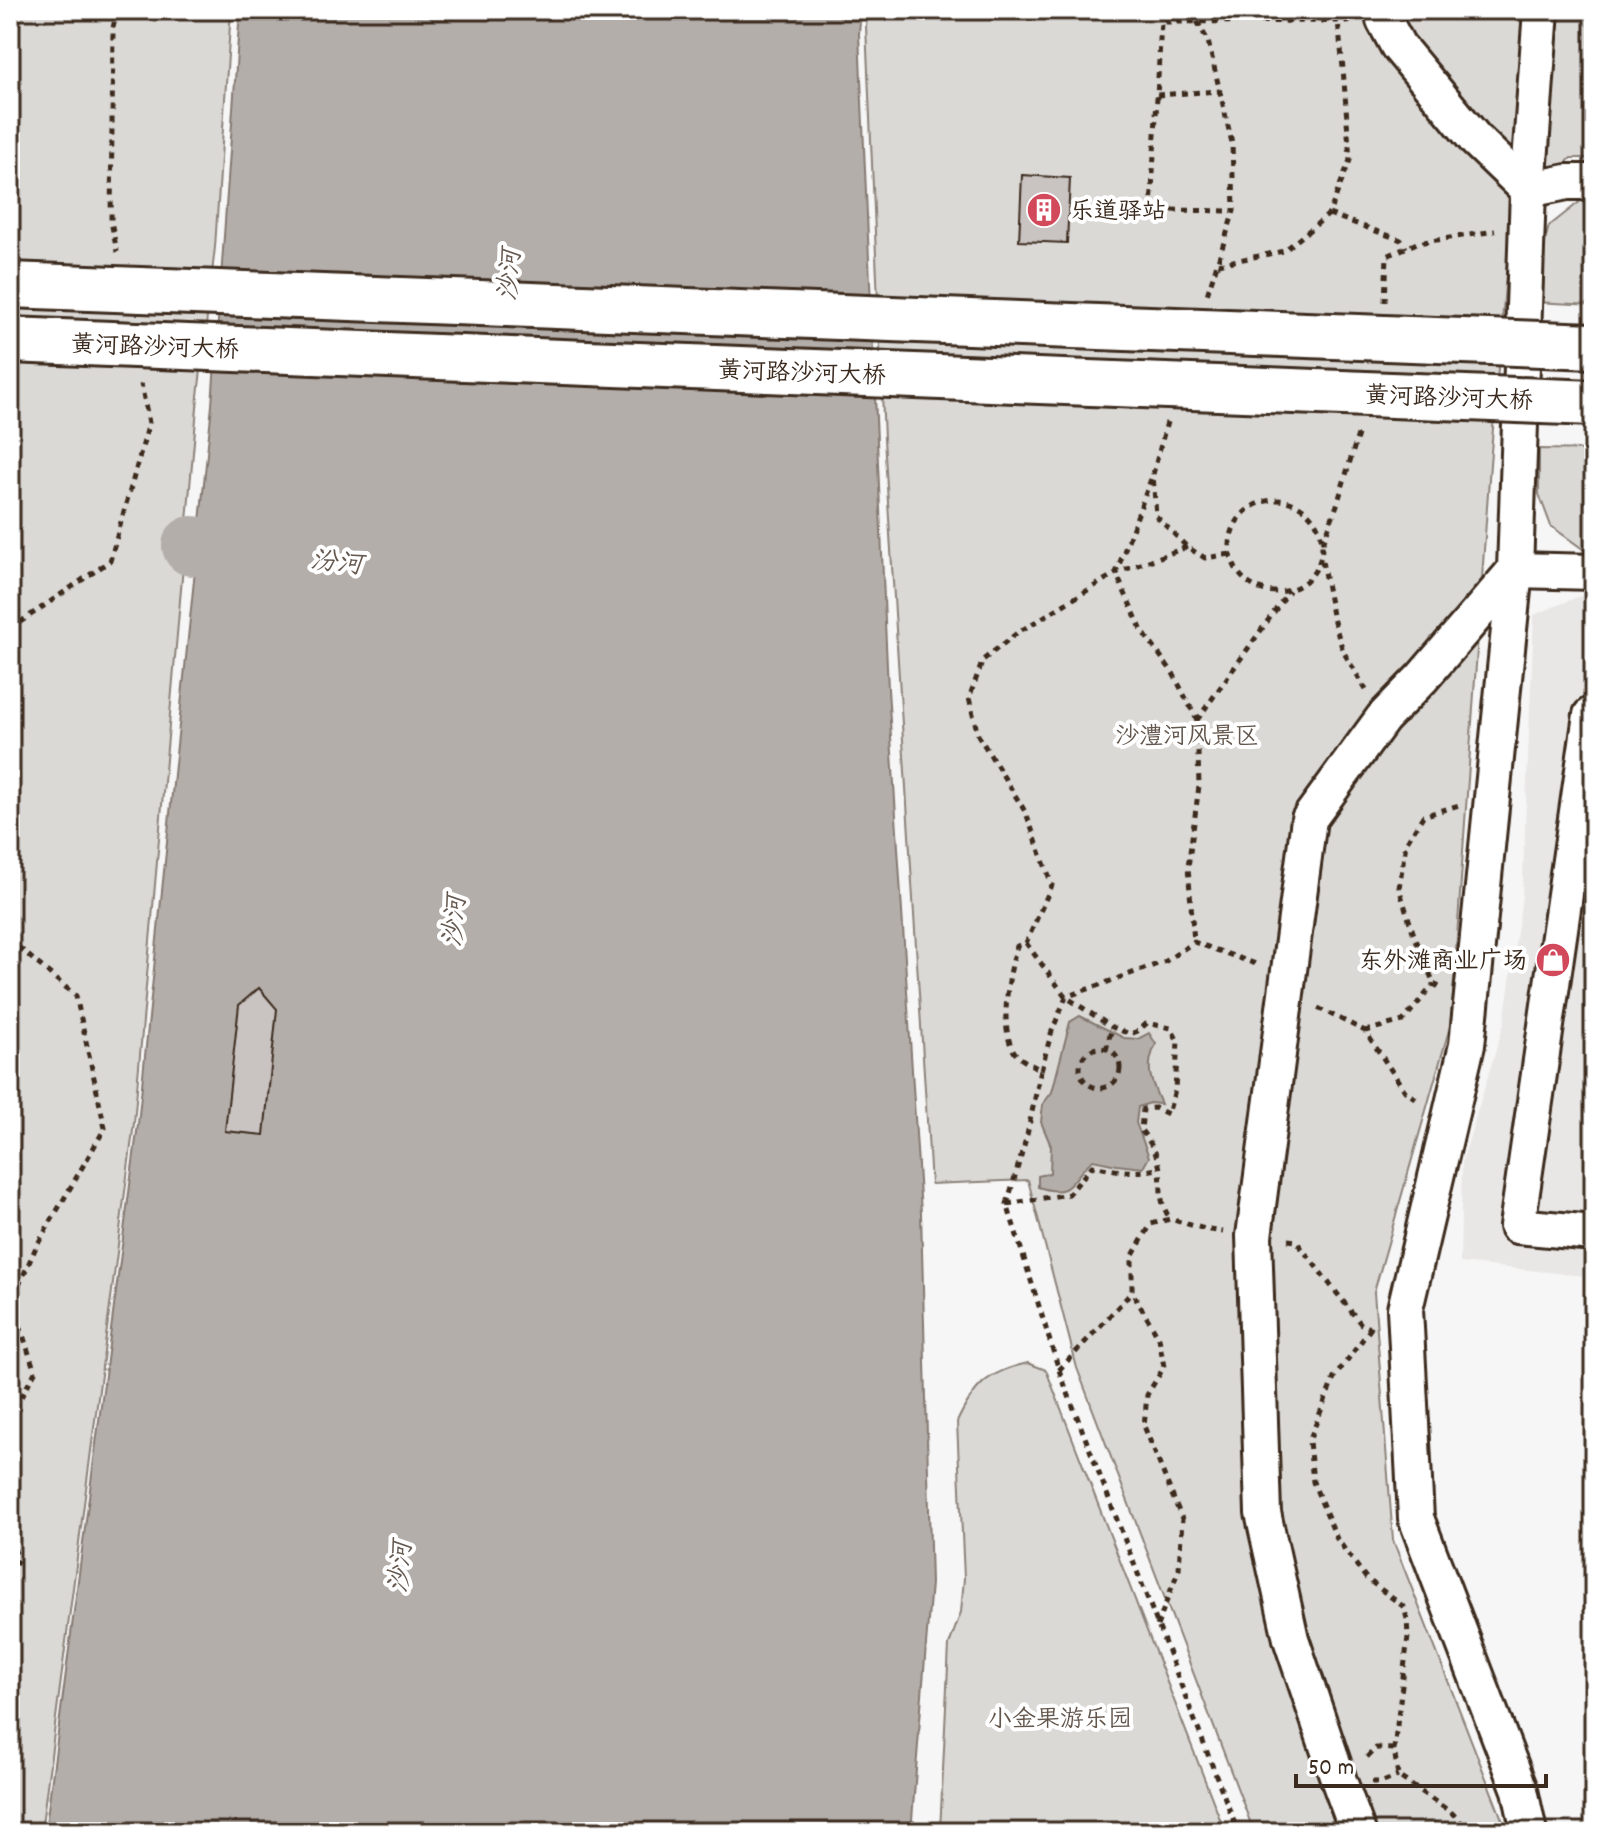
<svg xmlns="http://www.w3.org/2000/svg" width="1604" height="1842" font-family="Dekko,'LXGW WenKai TC',sans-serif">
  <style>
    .built { fill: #e9e7e6 }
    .green { fill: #dbd9d6; stroke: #8b827a; stroke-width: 2 }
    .water { fill: #b4aeaa; stroke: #847972; stroke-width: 2 }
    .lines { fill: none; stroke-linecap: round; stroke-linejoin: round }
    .river { stroke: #b4aeaa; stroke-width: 60 }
    .building { fill: #c9c3c1; stroke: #3b2a1e; stroke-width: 2 }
    .minor-casing { stroke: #3b2a1e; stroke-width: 40 }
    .path { stroke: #3b2a1e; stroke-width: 5; stroke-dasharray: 6 6; stroke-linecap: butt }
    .minor { stroke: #fff; stroke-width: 34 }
    .secondary-bridge-casing { stroke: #3b2a1e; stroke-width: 50; stroke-linecap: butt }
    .secondary-bridge { stroke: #fff; stroke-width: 44 }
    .labels { text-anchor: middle; stroke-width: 8; stroke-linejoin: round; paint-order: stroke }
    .poi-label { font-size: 24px; fill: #3b2a1e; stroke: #fff; text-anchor: start }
    .street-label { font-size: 24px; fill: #3b2a1e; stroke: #fff }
    .park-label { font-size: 24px; fill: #63564c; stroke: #fff }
    .water-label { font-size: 26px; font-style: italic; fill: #65584f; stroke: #fff }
  </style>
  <rect width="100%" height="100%" fill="#f7f6f6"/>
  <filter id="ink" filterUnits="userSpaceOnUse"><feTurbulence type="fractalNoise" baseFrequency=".0125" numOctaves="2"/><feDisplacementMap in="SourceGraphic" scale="16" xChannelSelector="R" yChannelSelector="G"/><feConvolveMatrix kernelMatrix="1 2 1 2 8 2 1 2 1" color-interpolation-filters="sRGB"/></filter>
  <g filter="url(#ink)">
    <path class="built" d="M1580,596h14v681l-134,-14 2,-101 42,-139 18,-127 12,-281z"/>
    <g class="green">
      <path d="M10,10h221l-16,237 -17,149 -64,727 -93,709h-31z"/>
      <path d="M868,10h726v148h-23l-60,56 -21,250 -39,559 -77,269 19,248 114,292h-253l-177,-464 -49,-188 -97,4 -47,-745 -18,-413z"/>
      <path d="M1582,200h12v105l-60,-3 2,-29 13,-47z"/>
      <path d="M1539,449l55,1v103l-7,-1 -36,-26 -12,-32z"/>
      <path d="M1028,1363l18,7 179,462h-285l9,-187 12,-33 3,-34 -7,-156c17,-36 30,-50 71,-59z"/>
    </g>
    <g class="water">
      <path d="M240,10h621l-2,24 29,655 33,524 10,370 -20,249h-866l93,-708 74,-719z"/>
      <path d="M1080,1016l44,22 14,1 11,-6 7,11c-12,24 -5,37 5,60l-11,-1 -12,4 -2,16 13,34 -6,11 -26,-3 -24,-5c-24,18 -18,39 -55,27v-11l12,-3 1,-27 -10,-24 2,-18 9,-12 18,-70z"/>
    </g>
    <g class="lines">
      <path class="river" d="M192,546l88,9"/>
    </g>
    <g class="building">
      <path d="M1022,175l48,3 -3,65 -48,-2z"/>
      <path d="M259,988l18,21 -13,126 -39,-4 14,-126z"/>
      <path d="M10,1028h6l-5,50h-1z"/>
      <path d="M1593,1301h1v63h-7z"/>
    </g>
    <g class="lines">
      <g class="minor-casing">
        <g id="minor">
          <path d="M1385,10l-1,10 14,26 78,94 52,50 39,-8h27"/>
          <path d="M1515,570l79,2"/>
          <path d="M1594,715h-3l-74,511 77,7"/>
          <path d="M1358,1832l-19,-51 -48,-142 -28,-126 -9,-277 55,-417 74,-101 39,-40 93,-108"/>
          <path d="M1529,1832l-9,-42 -104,-272 -11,-209 62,-264 48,-475 13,-380 13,-180"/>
        </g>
      </g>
      <g class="path">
        <path d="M117,10l-4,18 -2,193 6,31"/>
        <path d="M1194,10l4,13 10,18 24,102 2,68 -27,84"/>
        <path d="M1157,95l63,-4"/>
        <path d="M1100,209l134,2"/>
        <path d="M1151,210l10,-188 190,-1"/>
        <path d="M1329,214l72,26 5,8"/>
        <path d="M1218,264l66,-13 45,-37 21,-54 -7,-92 -5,-47 -7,-11"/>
        <path d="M1385,302l2,-46 30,-13 78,-12"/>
        <path d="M1167,422l-14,52 3,42 31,31 18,11 26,-4"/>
        <path d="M1151,479l-35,94 26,58 31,42 24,47 2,66 -11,81 6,75"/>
        <circle cx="1276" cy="546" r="46"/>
        <path d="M1323,543l14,-38 22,-74"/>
        <path d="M1187,547l-71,26 -99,60 -34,27 -14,38 9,37 48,78 26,72 -26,58 -9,3c-8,25 -21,92 2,111 6,5 15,9 22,13l-14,65 -20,69 52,166 179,462"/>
        <path d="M1322,561l10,54 11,36 23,39"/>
        <path d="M10,629l100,-68 39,-138 -8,-39"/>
        <path d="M1197,720l92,-129"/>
        <path d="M10,940l66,56 29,132 -69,119 -24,54 23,71 -25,45"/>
        <path d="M1026,943l40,54 46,30 18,7 8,-3 9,-8 24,5 7,13 -3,49 -7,24 -13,-6 -12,1 -2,21c9,12 17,24 19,40 2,21 -2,29 10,49"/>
        <path d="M1439,987l-5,-3 -21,-52 -14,-44 7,-45 17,-27 36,-11"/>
        <path d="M1318,1008l47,23 40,60 14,10"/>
        <path d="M1365,1031l38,-10 31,-37"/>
        <circle cx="1100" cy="1068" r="20"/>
        <path d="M1106,1050l6,-23"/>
        <path d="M1041,1070l11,-39 14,-34 100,-36 28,-19 62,22"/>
        <path d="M1007,1204l62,-10 23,-28c21,4 46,9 68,2"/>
        <path d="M1288,1240l8,1 65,83 12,5"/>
        <path d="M1371,1328l-37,50 -25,63 4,41 24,57 29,39 38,29 3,12 1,18 -14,112 4,27 54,37 18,19"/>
        <path d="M1059,1370l73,-78"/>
        <path d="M10,1537l8,22 -8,21"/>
        <path d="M1157,1626l22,-57 3,-50 -38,-93 3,-31 17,-28 -5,-29 -27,-46v-35l19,-33 19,-5 35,10 18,3"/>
        <path d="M1367,1757l9,-9 18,1"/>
        <path d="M1372,1782h11l15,-6"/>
      </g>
      <use href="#minor" class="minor"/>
      <g class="secondary-bridge-casing">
        <g id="secondary-bridge">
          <path d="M10,285l1584,61"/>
          <path d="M10,340l1584,63"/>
        </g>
      </g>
      <use href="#secondary-bridge" class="secondary-bridge"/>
    </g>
  </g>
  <defs>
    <g id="building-disc" transform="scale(1.8)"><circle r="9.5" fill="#d1495b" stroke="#fff"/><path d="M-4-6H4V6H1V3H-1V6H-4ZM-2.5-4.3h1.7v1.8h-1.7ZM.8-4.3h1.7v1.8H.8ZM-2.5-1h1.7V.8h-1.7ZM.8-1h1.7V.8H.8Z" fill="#fff"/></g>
    <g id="shop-disc" transform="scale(1.8)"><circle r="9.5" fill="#d1495b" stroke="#fff"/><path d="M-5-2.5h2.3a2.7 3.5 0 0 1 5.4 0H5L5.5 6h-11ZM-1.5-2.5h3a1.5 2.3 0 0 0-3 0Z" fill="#fff"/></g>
  </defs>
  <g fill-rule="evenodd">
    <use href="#building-disc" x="1044" y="210"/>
    <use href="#shop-disc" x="1553" y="960"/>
  </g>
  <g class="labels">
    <g class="poi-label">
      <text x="1070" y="218">乐道驿站</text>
      <text x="1527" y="968" text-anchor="end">东外滩商业广场</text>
    </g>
    <g class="street-label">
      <text transform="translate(155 346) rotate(2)" y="8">黄河路沙河大桥</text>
      <text transform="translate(802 372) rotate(2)" y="8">黄河路沙河大桥</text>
      <text transform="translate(1449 397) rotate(2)" y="8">黄河路沙河大桥</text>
    </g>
    <g class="park-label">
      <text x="1187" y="743">沙澧河风景区</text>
      <text x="1060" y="1726">小金果游乐园</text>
    </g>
    <g class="water-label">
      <text transform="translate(508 275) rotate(-85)" y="9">沙河</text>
      <text transform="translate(337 561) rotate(6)" y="9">汾河</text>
      <text transform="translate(453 921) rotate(-85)" y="9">沙河</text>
      <text transform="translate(399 1567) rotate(-85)" y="9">沙河</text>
    </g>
  </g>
  <rect width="1604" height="1842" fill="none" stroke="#fff" stroke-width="40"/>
  <rect x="20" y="20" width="1564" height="1802" fill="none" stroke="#3b2a1e" stroke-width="3" filter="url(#ink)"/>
  <path d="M1296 1774v12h250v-12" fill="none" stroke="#3b2a1e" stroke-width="4"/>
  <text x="1308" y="1774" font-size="24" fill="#3b2a1e" stroke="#ffffff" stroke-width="6" paint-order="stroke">50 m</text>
</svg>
